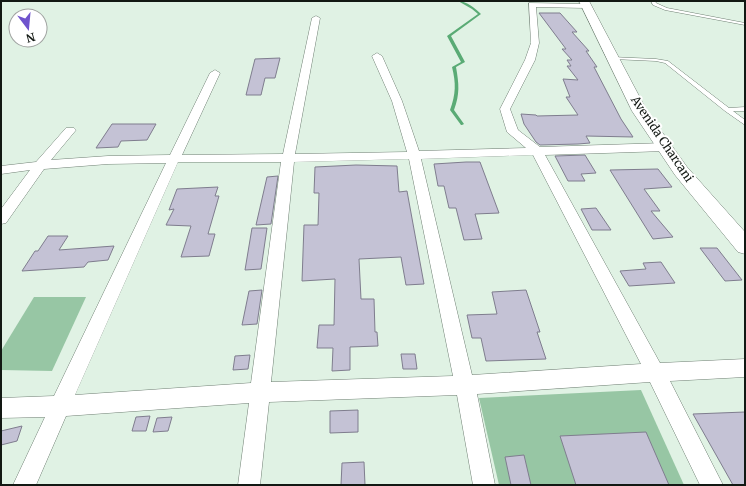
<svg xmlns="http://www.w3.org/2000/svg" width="746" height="486" font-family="Merriweather,serif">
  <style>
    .green { fill: #97c6a4 }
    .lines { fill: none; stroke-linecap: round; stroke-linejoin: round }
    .stream { fill: #5aab75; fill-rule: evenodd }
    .building { fill: #c4c2d5; stroke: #7f7d8e }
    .lane-casing { stroke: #718175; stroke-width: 1 }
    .street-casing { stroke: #718175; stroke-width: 1 }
    .secondary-casing { stroke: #718175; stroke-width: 1 }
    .lane { fill: #fff; fill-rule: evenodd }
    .street { fill: #fff; fill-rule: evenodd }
    .secondary { fill: #fff; fill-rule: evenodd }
    .labels { text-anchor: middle; stroke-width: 4; stroke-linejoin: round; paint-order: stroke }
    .far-street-label { font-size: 12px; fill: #121813; stroke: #fff }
  </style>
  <rect width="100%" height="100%" fill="#e0f2e4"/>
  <g class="green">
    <path d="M34,297h52l-34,74 -51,-1v-19z"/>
    <path d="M641,390l43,95h-185l-20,-87z"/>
  </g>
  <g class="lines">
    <path class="stream" d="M458,1c8,0 17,7 23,13l-30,22 14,26 -9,5c3,17 4,27 -2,43l10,14 -2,1h-1l-11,-15c6,-16 6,-27 2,-43l9,-5 -14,-26 31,-22 -6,-5z"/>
  </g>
  <g class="building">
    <path d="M539,13h21l17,19h-5l17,19h-3l11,16h-3l27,52 12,18 -47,-1 4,7 -12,1 -38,1 -4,-3 -12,-18 -3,-10 15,1 1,1 41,-1 -12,-18h4l-7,-18 15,1 -11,-14h4l-4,-6h5l-10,-11h4z"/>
    <path d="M280,58l-5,20h-10l-4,17h-15l9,-36z"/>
    <path d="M112,124h44l-9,16 -26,1 -3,6 -22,1z"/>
    <path d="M585,155l11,18 -15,1 4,7h-17l-13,-25z"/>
    <path d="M466,162h14l19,51 -24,1 7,25 -18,1 -8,-32h-7l-5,-22h-6l-4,-22z"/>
    <path d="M356,165l41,1 2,26 8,-1 17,93 -18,1 -5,-28 -42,2 2,40h13l1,33h2l1,14 -28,1v23l-18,1 1,-23h-16l2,-23h15l1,-46 -33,2 2,-56h14l1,-32h-5l1,-26z"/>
    <path d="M658,169l14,18 -28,2 16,22h-9l22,26 -20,2 -43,-69z"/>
    <path d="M278,176l-7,48 -15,1 11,-48z"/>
    <path d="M218,187l-3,9h4l-11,38h7l-6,22 -28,1 10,-31 -25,-1 8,-16 -5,1 8,-21z"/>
    <path d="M596,208l15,22h-19l-11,-21z"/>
    <path d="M252,228h15l-6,41 -16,1z"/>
    <path d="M48,236h20l-9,14 55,-4 -6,14 -20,2 -4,5 -62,4 13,-20h3z"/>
    <path d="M700,248h17l25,32 -17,1z"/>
    <path d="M661,262l14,21 -46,3 -9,-15 26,-2 -3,-6z"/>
    <path d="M262,290l-5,34 -15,1 7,-34z"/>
    <path d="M526,290l14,42h-3l9,27 -60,2 -5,-23h-9l-5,-23 30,-1 -5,-22z"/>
    <path d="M401,354h14l2,15h-14z"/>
    <path d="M250,355l-2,14 -15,1 2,-14z"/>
    <path d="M358,410v22l-28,1v-22z"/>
    <path d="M745,412v73h-12l-40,-71z"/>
    <path d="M150,416l-4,15h-14l4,-14z"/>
    <path d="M172,417l-4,14 -15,1 4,-14z"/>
    <path d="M22,426l-5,15 -16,4v-14z"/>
    <path d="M646,432l23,53h-93l-16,-49z"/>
    <path d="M524,455l7,30h-20l-6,-28z"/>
    <path d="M364,462l1,23h-24l1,-22z"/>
  </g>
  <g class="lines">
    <g class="lane-casing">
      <g id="lane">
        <path d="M651,1h4l1,2 11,5 78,15v2l-80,-15 -12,-5z"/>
        <path d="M611,57l45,2 12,2 61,47 16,-1v4h-12l12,9v5l-20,-14 -60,-48 -9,-2 -43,-2h-2z"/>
      </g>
    </g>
    <g class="street-casing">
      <path id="street" d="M529,3l57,1 4,2 -4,2 -50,-1 3,36 -4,17 -25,49 8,21 22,17 125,-4 4,1 2,3 -2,3 -4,1 -120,4 115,208 85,-4v18l-75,4 53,104h-23l-50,-103 -173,12 18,91h-22l-16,-90 -188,7 -9,83h-22l11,-82 -183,13 -30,69h-23l32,-68 -44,1v-20l53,-2 112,-233 -58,1 -64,5 -38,54 -5,1v-15l29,-39 -29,4v-8l35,-4 30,-34h8l2,2 -25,30 57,-4 62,-1 40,-82 5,-3 5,3 -38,82 101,-1 29,-136 4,-2 4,2 -25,136 112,-2 -15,-51 -20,-45 5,-3 5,3 20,45 17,50 107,-3 -19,-16 -7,-23 25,-49 6,-17zM533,155l108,209 -169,11 -51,-216zM409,159l44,217 -182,6 23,-220zM178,162h103l-30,221 -176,12z"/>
    </g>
    <g class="secondary-casing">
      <path id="secondary" d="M579,1h10l58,110 40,56 58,65v22l-7,-2 -63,-77 -43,-64z"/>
    </g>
    <use href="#lane" class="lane"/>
    <use href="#street" class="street"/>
    <use href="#secondary" class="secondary"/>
  </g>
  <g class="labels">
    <g class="far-street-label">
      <text transform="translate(662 139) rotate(56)" y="4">Avenida Charcani</text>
    </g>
  </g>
  <rect width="746" height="486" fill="none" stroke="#121813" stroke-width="4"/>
  <g transform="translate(28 28) rotate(164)"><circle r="19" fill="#ffffff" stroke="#a0a3a1"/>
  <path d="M0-3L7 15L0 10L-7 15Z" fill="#6f53cd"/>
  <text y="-6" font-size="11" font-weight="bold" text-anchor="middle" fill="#121813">N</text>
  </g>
</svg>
